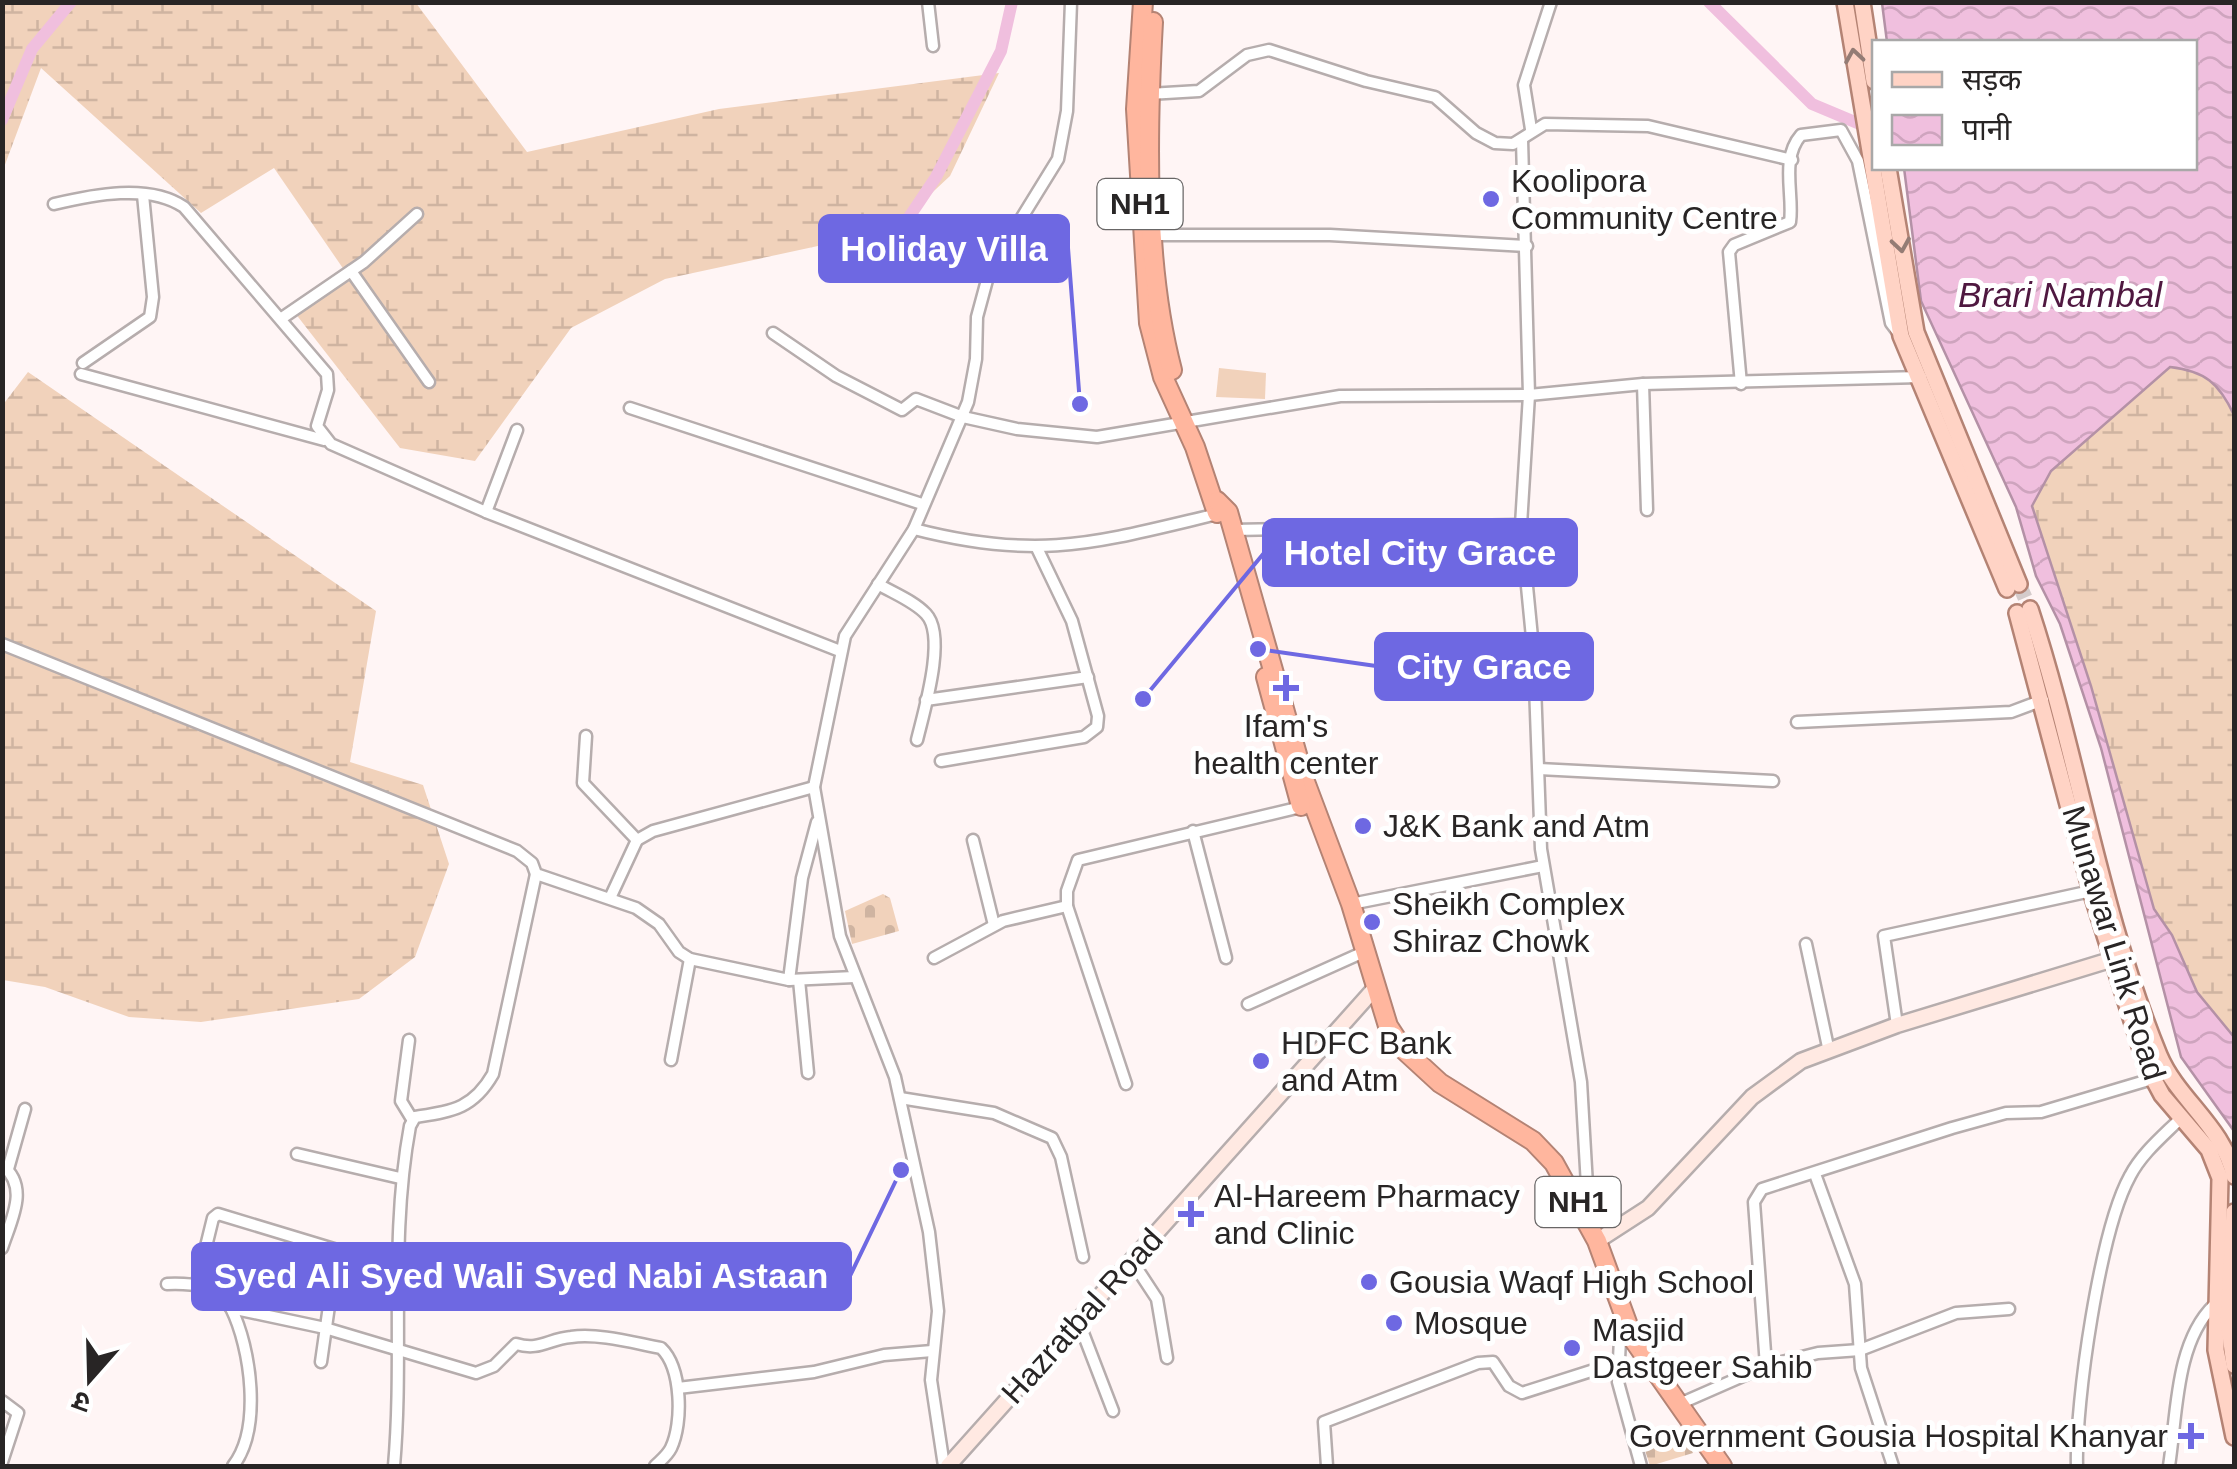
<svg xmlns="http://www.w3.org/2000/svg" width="2237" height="1469" font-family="Arial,'Noto Sans Devanagari',sans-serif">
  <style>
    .wetland { fill: url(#wetland-marsh) }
    .cemetery { fill: url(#cemetery-stones) }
    .pitch { fill: #f1d2bb }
    .water { fill: url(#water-waves); stroke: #b491a6; stroke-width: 2.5 }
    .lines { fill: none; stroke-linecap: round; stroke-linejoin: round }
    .canal { stroke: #f0bfde; stroke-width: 12 }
    .primary-tunnel { stroke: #d4cbcb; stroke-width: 15; stroke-dasharray: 15 8; stroke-linecap: butt }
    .street-casing { stroke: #b6adad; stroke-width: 15 }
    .secondary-casing { stroke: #b6adad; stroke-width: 19 }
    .primary-casing { stroke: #b48374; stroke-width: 20 }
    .highway-casing { stroke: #b48374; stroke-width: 22 }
    .street { stroke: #fff; stroke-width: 10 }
    .secondary { stroke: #ffe9e2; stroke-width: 14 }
    .primary { stroke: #ffd3c5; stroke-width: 15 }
    .highway { stroke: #ffb69e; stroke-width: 18 }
    .oneway { stroke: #947c75 }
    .poi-dot { fill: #6e68e2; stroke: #fff; stroke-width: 4 }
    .labels { text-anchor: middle; stroke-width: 10; stroke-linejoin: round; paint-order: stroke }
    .shield { fill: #fff; stroke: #686666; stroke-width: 2.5 }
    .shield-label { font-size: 30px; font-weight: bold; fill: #282525 }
    .poi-label { font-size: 32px; fill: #282525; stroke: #fff; text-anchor: start }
    .street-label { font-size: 32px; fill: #282525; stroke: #fff }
    .water-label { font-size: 35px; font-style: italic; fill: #4f1840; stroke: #fff }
    .leader { fill: none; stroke: #6e68e2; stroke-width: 4 }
    .callout-dot { fill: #6e68e2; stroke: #fff; stroke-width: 4 }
    .callout { fill: #6e68e2; stroke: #6e68e2; stroke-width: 4 }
    .callout-label { font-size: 35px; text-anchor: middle; font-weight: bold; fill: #fff }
  </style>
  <defs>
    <pattern id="wetland-marsh" width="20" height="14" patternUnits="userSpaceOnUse" patternTransform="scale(2.5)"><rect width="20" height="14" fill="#f1d2bb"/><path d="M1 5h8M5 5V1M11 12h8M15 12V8" fill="none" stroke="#cfb4a1"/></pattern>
    <pattern id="cemetery-stones" width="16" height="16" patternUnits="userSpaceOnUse" patternTransform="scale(2.5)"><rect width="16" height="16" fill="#f1d2bb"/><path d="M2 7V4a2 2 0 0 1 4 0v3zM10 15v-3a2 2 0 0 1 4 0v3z" fill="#cfb4a1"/></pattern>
    <pattern id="water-waves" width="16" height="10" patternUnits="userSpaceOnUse" patternTransform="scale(2.5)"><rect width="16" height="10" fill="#f0bfde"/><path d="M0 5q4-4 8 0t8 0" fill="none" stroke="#cea4be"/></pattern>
  </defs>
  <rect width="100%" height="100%" fill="#fff5f5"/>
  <g class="wetland">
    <path d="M3,3h413l111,149 192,-43 280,-36 -49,103 -58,54 -227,49 -94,49 -96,133 -75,-13 -105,-135 56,-33 -77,-112 -73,45 -160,-145 -38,102z"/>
    <path d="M1882,3h352v1128l-53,-74 -80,-309 -41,-124 -24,-48 -20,-69 -95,-206 -17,-133h290v-126h-307z"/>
    <path d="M28,372l348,239 -26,151 73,23 26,79 -34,93 -56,42 -158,23 -72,-5 -84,-30 -42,-7 -1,-574z"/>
  </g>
  <g class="cemetery">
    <path d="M883,894l7,4 9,33 -47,13 -7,-33z"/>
    <path d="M1682,1432l11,21 -43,13 -6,-19z"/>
  </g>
  <path class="pitch" d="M1219,368l47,5 -1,26 -49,-2z"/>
  <path class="water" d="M1882,3h352v412c-15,-32 -29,-44 -64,-48l-119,104 -19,35 59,180 63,223 18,26 25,57 37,45v94l-53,-74 -80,-309 -41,-124 -24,-48 -20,-69 -95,-206 -17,-133h290v-126h-307z"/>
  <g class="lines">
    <g class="canal">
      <path d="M1709,2l103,102 62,26"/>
      <path d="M2,120l30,-71 39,-47"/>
      <path d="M839,272l36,-13 18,-18 43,-64 65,-126 11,-49"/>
    </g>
    <path class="primary-tunnel" d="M2019,584l11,25"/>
    <g class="street-casing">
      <g id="street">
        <path d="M928,2l5,44"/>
        <path d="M1149,94l50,-3 48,-36 22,-5 97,31 69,16 41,36 19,10 18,1 32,-20 103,2 144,34"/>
        <path d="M1531,129l-7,-44 27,-83"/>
        <path d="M1522,140l7,255 -8,130 13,133 7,191 40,233 8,138"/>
        <path d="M54,204c38,-9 95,-21 130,3l143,167 1,16 -11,36 14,18 155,68 354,139"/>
        <path d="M1155,235h175l197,11"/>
        <path d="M351,271l78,111"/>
        <path d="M282,318l82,-56 53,-48"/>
        <path d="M773,333l63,43 66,34 14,-11 47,18 54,12 80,8 243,-41 189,-1 114,-11 278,-7"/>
        <path d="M83,363l67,-46 3,-20 -10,-102"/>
        <path d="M81,374l243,66"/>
        <path d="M1643,384l4,126"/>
        <path d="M1741,384l-12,-132 5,-7 56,-23c4,-27 -10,-63 11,-87l40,-5 17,31 33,162 6,8"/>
        <path d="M630,408l292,96"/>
        <path d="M486,512l31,-82"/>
        <path d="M914,529c128,33 184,13 308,-16"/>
        <path d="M1233,530l288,-5"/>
        <path d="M878,584c15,9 36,17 48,30 21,22 -2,97 -9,126"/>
        <path d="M2,644l515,207 15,12 4,11 100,34 23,16 20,28 11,7 99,21 65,-3"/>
        <path d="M926,700l162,-23"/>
        <path d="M1797,722l214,-10 32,-12"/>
        <path d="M586,736l-3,47 54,57"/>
        <path d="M941,761l143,-24 13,-10 1,-11 -26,-95 -35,-73"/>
        <path d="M1539,769l234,12"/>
        <path d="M1193,831l33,127"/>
        <path d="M973,840l21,85"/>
        <path d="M611,896l26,-56 16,-9 161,-44"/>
        <path d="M1351,904l192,-38"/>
        <path d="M1806,944l22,103"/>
        <path d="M934,958l69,-37 64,-15"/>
        <path d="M789,980l13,-102 15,-56"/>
        <path d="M799,980l9,93"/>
        <path d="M1248,1004l118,-53"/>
        <path d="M1897,1025l-13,-89 207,-45"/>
        <path d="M409,1040l-8,61 11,18"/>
        <path d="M671,1060l19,-101"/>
        <path d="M1126,1084l-59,-178v-15l11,-31 223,-53"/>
        <path d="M900,1098l94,15 58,25 9,19 22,100"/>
        <path d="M297,1154l103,24"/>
        <path d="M2,1165c28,22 9,55 0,83"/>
        <path d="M8,1169l17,-60"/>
        <path d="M1815,1174l40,110 6,84 32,98"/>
        <path d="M1132,1261l25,38 10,59"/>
        <path d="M197,1283l16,-65 5,-4 119,36 59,13"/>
        <path d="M167,1284c28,-1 46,1 64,24l94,20 151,45 18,-7 22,-22c24,7 32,-5 55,-7 28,-4 63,6 90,11 21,20 22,75 10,100 -4,8 -10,12 -16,18"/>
        <path d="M231,1308c20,40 31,121 2,158"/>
        <path d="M1621,1316l-3,66 23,84"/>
        <path d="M1078,1320l35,91"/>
        <path d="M321,1362l16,-112"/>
        <path d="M1766,1366l-12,-164 8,-13 190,-61 54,-15 35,-1 111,-33"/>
        <path d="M678,1388l136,-16 70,-17 48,-4"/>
        <path d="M2,1401l16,12 -16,49"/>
        <path d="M1677,1405l89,-39 52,-13 42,-3 96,-37 53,-4"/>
        <path d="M394,1466c10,-113 -5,-227 16,-340l5,-9c37,-6 58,-8 78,-43l43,-200"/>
        <path d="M944,1466l-13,-86 7,-69 -9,-79 -34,-155 -55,-141 -26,-149 31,-151 69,-107 54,-127 8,-43 1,-42 13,-48 68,-110 9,-48 4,-109"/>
        <path d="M1327,1466l-3,-44 154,-59 15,-1 16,24 13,7 94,-30"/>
        <path d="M2077,1466c-2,-63 23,-236 53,-290 12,-23 33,-40 51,-58"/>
        <path d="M2169,1466c8,-51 6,-123 45,-161"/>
      </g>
    </g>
    <g class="secondary-casing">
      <g id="secondary">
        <path d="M1597,1241l51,-33 104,-111 49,-36 96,-36 223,-68"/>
        <path d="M948,1466l428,-479"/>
      </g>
    </g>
    <g class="primary-casing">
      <g id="primary">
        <path d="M1845,2l56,334 106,253"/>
        <path d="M1862,2l12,79"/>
        <path d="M1888,168l28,164 103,252"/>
        <path d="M2030,609c48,146 70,303 129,446 19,45 65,72 75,121"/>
        <path d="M2017,613l74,278 55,174 16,30 47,55 11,28 -4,172 18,87"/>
        <path d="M2234,1212l-6,107 6,46"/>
      </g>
    </g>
    <g class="highway-casing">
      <g id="highway">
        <path d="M1143,2l-7,107 13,214 14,54 32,70 22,66"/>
        <path d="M1153,22c-6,109 -9,242 19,348"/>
        <path d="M1217,501l11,11 76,267 47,125 37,122 15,23 37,34 93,58 21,22 43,78 36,98 89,127"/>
        <path d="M1266,677l35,129"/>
      </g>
    </g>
    <use href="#street" class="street"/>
    <use href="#secondary" class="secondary"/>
    <use href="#primary" class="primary"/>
    <use href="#highway" class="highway"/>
  </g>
  <defs><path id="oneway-chevron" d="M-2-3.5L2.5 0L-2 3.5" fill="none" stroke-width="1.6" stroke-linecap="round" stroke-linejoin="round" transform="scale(2.5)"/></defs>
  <g class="oneway">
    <use href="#oneway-chevron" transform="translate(1854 56) rotate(-99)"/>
    <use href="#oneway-chevron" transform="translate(1901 245) rotate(81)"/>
  </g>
  <g class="poi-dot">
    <circle cx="1491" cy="199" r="10"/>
    <path d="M1281 673h10v10h10v10h-10v10h-10v-10h-10v-10h10z"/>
    <circle cx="1363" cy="826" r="10"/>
    <circle cx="1372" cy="922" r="10"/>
    <circle cx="1261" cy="1061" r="10"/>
    <path d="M1186 1199h10v10h10v10h-10v10h-10v-10h-10v-10h10z"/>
    <circle cx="1369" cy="1282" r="10"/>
    <circle cx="1394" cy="1323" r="10"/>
    <circle cx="1572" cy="1348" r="10"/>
    <path d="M2186 1421h10v10h10v10h-10v10h-10v-10h-10v-10h10z"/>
  </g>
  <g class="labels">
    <g class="shield">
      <rect x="1097.5" y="179" width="85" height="50" rx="8"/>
      <rect x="1535.5" y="1177" width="85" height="50" rx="8"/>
    </g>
    <g class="shield-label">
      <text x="1140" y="214">NH1</text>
      <text x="1578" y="1212">NH1</text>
    </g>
    <g class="poi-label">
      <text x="1511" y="192">Koolipora<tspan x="1511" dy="37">Community Centre</tspan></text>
      <text x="1286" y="737" text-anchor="middle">Ifam's<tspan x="1286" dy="37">health center</tspan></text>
      <text x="1383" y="837">J&amp;K Bank and Atm</text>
      <text x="1392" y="915">Sheikh Complex<tspan x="1392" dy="37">Shiraz Chowk</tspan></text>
      <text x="1281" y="1054">HDFC Bank<tspan x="1281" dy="37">and Atm</tspan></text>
      <text x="1214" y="1207">Al-Hareem Pharmacy<tspan x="1214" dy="37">and Clinic</tspan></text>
      <text x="1389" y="1293">Gousia Waqf High School</text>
      <text x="1414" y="1334">Mosque</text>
      <text x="1592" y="1341">Masjid<tspan x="1592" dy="37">Dastgeer Sahib</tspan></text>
      <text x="2168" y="1447" text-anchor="end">Government Gousia Hospital Khanyar</text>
    </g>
    <g class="street-label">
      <text transform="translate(2114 943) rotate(73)" y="11">Munawar Link Road</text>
      <text transform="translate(1082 1316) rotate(-48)" y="11">Hazratbal Road</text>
    </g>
    <g class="water-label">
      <text x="2060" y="307">Brari Nambal</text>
    </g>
  </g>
  <path class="leader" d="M1080 404L1068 248M1143 699L1264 553M1258 649L1376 666M901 1170L850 1276"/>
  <g class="callout-dot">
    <circle cx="1080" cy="404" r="10"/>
    <circle cx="1143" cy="699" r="10"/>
    <circle cx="1258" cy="649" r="10"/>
    <circle cx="901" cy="1170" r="10"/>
  </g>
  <g class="callout">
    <rect x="820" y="216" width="248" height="65" rx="10"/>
    <rect x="1264" y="520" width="312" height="65" rx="10"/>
    <rect x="1376" y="634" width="216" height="65" rx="10"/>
    <rect x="193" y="1244" width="657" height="65" rx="10"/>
  </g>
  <g class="callout-label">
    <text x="944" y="261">Holiday Villa</text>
    <text x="1420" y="565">Hotel City Grace</text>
    <text x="1484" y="679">City Grace</text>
    <text x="521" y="1288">Syed Ali Syed Wali Syed Nabi Astaan</text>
  </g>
  <rect width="2237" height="1469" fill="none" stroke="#282525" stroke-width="10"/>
  <rect x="1872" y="40" width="325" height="130" fill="#ffffff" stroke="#a9a8a8" stroke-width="2.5"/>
  <rect x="1892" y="72" width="50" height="15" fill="#ffd3c5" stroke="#a9a8a8" stroke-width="2.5"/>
  <text x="1962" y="90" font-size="30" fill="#282525">सड़क</text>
  <rect x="1892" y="115" width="50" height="30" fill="url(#water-waves)" stroke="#a9a8a8" stroke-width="2.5"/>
  <text x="1962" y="140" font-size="30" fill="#282525">पानी</text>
  <g transform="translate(90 1379) rotate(200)" stroke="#ffffff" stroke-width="8" paint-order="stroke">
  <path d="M0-8L18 38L0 25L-18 38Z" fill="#282525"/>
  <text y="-15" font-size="28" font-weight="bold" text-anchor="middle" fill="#282525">उ</text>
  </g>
</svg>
